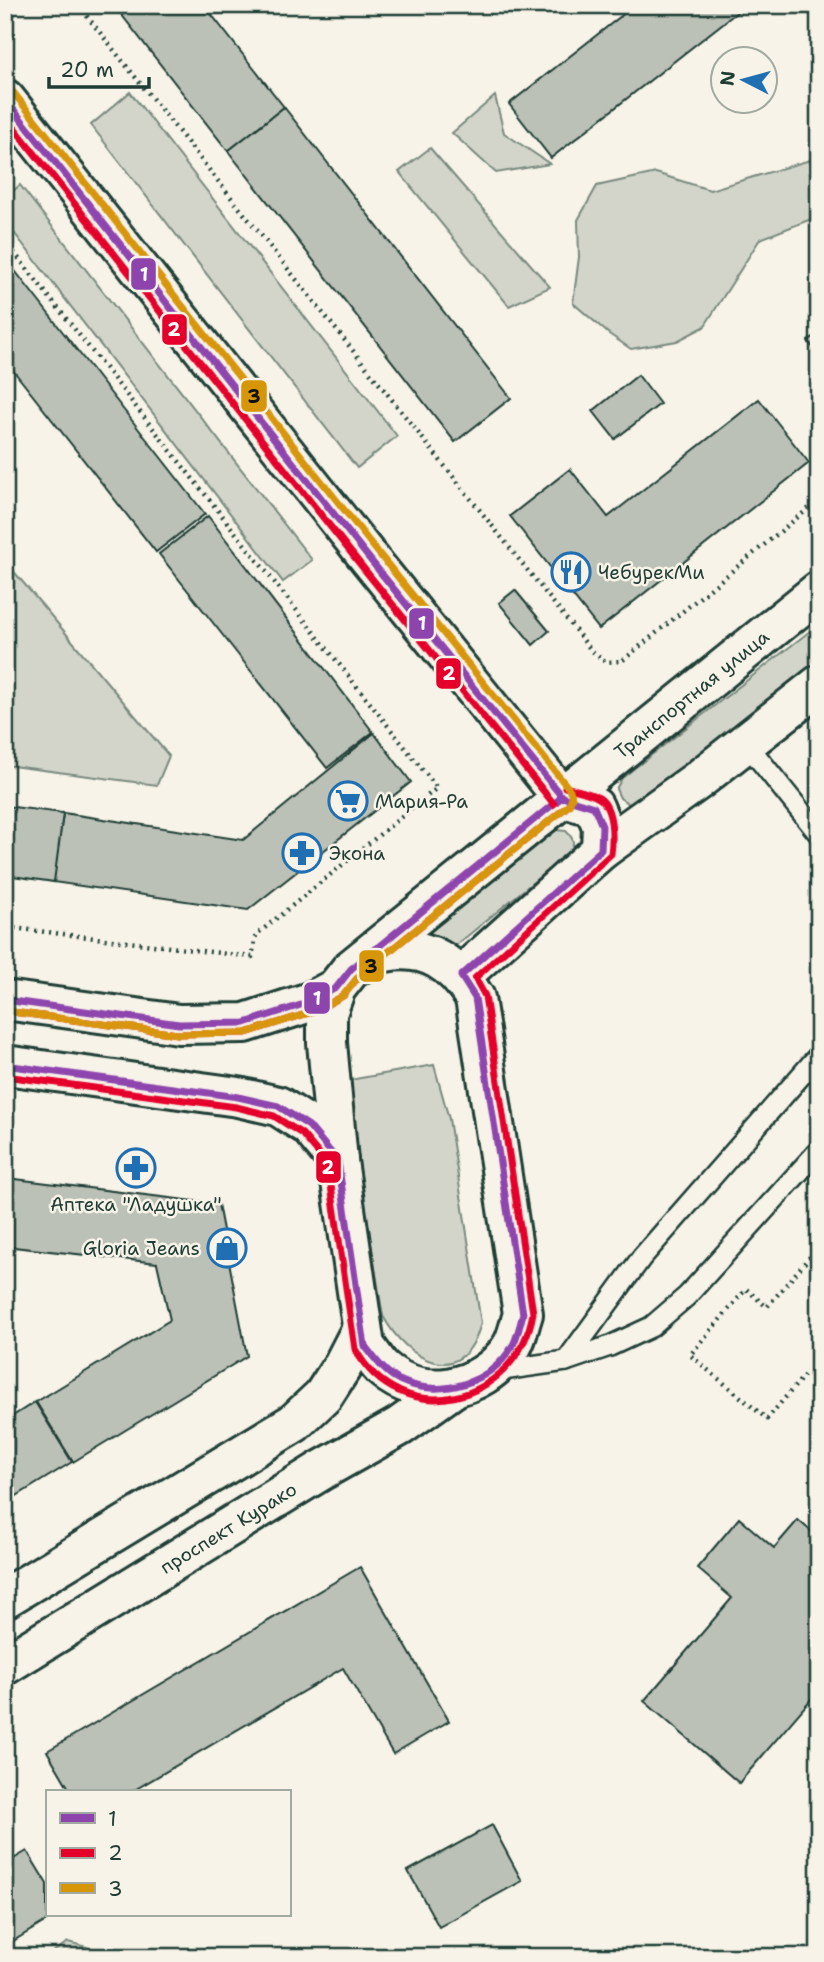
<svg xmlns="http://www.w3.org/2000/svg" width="824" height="1962" font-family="'Shantell Sans',sans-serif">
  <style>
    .green { fill: #d3d5ca; stroke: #79897f; stroke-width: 2 }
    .building { fill: #bbc1b6; stroke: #1f3d34; stroke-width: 2 }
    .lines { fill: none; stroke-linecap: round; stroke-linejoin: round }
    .service-casing { stroke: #1f3d34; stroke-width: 24 }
    .secondary-casing { stroke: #1f3d34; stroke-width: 44 }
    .path { stroke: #1f3d34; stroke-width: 4.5; stroke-dasharray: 2 5; stroke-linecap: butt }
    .service { stroke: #f7f3e8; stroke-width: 19 }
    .secondary { stroke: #f7f3e8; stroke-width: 38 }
    .bus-1-casing { stroke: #f7f3e8; stroke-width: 12 }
    .bus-2-casing { stroke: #f7f3e8; stroke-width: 12 }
    .bus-3-casing { stroke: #f7f3e8; stroke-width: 12 }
    .bus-1 { stroke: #8e44ad; stroke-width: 7 }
    .bus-2 { stroke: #e4002b; stroke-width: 7 }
    .bus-3 { stroke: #d79608; stroke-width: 7 }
    .labels { text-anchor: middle; stroke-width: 5; stroke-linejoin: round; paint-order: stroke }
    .poi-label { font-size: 19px; fill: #1f3d34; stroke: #f7f3e8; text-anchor: start }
    .street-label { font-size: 19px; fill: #1f3d34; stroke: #f7f3e8 }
    .line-badge { stroke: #f7f3e8; stroke-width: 2.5 }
    .badge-label { font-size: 19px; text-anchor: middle; font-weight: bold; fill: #fff }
    .pale-badge-label { font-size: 19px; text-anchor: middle; font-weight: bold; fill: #111 }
  </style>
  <rect width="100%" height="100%" fill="#f7f3e8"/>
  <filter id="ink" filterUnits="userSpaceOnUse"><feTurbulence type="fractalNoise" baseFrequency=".0143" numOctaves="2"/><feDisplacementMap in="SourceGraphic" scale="14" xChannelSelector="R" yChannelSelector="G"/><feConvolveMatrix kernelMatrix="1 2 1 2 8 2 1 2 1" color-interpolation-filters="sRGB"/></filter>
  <g filter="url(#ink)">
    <g class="green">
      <path d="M130,92l267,344 -40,32 -266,-343z"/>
      <path d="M495,96l9,37 46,31 -54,9 -44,-40z"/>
      <path d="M430,148l120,139 -41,19 -110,-134z"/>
      <path d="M810,160l9,3v53l-59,23 -56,88 -27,14 -46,8 -22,-15 -36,-31 6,-46 -1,-37 19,-34 59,-13 54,17z"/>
      <path d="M20,185l292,375 -29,22 -278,-361v-23z"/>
      <path d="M5,561l164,195 -12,29 -152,-20z"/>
      <path d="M819,624v37l-179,140 -11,3 -9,-6 -4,-9 6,-11z"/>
      <path d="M555,830l11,1c7,7 9,11 5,20l-117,96 -22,-3 -2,-11 8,-9z"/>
      <path d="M434,1065l15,54 32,204c-18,68 -74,38 -98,-7l-39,-235z"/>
      <path d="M68,1942l19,5 7,10h-49z"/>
    </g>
    <g class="building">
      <path d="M114,5h90l80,102 -56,44z"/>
      <path d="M635,5h111l-195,153 -42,-54z"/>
      <path d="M284,107l227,291 -56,44 -227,-291z"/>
      <path d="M5,258l200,256 -49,38 -151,-192z"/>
      <path d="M819,333v23l-11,-15z"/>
      <path d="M638,375l22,29 -45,35 -22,-28z"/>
      <path d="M759,399l50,64 -210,166 -89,-113 60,-47 38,48z"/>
      <path d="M208,516l165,216 -46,36 -168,-214z"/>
      <path d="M515,590l34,41 -16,14 -34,-42z"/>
      <path d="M374,733l37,49 -163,128 -195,-28 10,-69 180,27z"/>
      <path d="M5,806l58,7 -9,69 -49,-7z"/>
      <path d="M7,1178l211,26 29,152 -174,106 -37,-60 134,-82 -13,-57 -152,-17z"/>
      <path d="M35,1402l37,60 -67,41v-82z"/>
      <path d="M739,1518l35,30 24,-28 21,18v152l-80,93 -95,-82 88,-103 -35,-30z"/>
      <path d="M360,1567l89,154 -56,33 -50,-86 -212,124h-60l-24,-41z"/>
      <path d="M492,1825l30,56 -83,46 -31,-56z"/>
      <path d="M27,1851l20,33v31h9l-51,31v-82z"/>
    </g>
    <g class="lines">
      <g class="service-casing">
        <g id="service">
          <path d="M746,743l73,91"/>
          <path d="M566,1361l76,-104 177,-202"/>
          <path d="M496,1371l70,-10 44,-15 41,-19 36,-31 132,-146"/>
        </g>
      </g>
      <g class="secondary-casing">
        <g id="secondary">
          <path d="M5,99l363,458 194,240"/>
          <path d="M562,797l32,10 8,19 -1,24"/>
          <path id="s1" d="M351,969c11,-6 23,-15 34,-17 43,-8 69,12 90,46l48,316c-4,11 -6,26 -13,35 -28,42 -89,54 -128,19 -6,-6 -11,-15 -17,-22l-27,-185 -11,-118v-30l9,-25 15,-19 468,-378"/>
          <path d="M461,976l140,-126 96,-69 122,-96"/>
          <path d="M5,1000l174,24 66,-1 65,-21 26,-14"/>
          <path d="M5,1065l233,32 40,9 31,20 29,35"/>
          <path d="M5,1598l289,-175 29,-27 20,-31 19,-37"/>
          <path id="s2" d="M5,1665l317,-195 78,-44 52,-37"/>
        </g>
      </g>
      <g class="path">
        <path d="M78,5l513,645 14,12 17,-1 197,-161"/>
        <path d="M5,241l432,547 -181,147 -4,22 -247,-30"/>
        <path d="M819,1246l-52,61 -21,-18 -56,66 77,64 52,-61"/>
      </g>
      <use href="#service" class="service"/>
      <use href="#secondary" class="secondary"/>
      <g class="bus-1-casing">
        <g id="bus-1">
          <path d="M5,99l363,458 194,240"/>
          <path d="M5,1000l174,24 66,-1 65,-21 26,-14 15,-19 211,-172"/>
          <path d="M5,1065l233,32 40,9 31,20 29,35 27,185c10,13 19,26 34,34 40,19 92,4 114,-35 5,-10 7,-21 10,-31l-48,-316 -14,-22 140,-126 1,-24 -8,-19 -32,-10"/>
        </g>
      </g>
      <g class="bus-2-casing">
        <g id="bus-2">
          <path d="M5,116l355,448 194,240"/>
          <path d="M5,1011l173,23 68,-1 69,-22 28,-15 16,-20 210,-171"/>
          <path d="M5,1076l231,31 38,9 28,18 26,31 27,184c46,84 162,55 178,-36l-48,-317 -10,-18 136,-124c2,-15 3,-49 -14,-57 -9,-5 -21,-7 -32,-10"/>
        </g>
      </g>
      <g class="bus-3-casing">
        <path id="bus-3" d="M5,1011l173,23 68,-1 69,-22 28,-15 16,-20 210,-171 3,-8 -2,-7 -194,-240 -363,-458"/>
      </g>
      <use href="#bus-1" class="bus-1"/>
      <use href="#bus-2" class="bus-2"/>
      <use href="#bus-3" class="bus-3"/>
    </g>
  </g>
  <defs>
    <g id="restaurant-ring" transform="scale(2.0125)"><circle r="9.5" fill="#f7f3e8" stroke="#1f6fb2" stroke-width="1.5"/><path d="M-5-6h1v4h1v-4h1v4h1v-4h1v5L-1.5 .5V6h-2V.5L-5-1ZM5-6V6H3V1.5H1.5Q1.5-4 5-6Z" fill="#1f6fb2"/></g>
    <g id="supermarket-ring" transform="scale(2.0125)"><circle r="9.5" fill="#f7f3e8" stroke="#1f6fb2" stroke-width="1.5"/><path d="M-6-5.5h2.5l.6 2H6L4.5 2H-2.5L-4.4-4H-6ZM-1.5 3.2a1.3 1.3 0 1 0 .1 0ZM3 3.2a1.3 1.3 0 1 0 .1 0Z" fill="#1f6fb2"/></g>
    <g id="pharmacy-ring" transform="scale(2.0125)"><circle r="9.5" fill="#f7f3e8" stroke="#1f6fb2" stroke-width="1.5"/><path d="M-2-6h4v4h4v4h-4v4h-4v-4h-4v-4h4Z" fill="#1f6fb2"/></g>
    <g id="shop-ring" transform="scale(2.0125)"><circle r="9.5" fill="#f7f3e8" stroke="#1f6fb2" stroke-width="1.5"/><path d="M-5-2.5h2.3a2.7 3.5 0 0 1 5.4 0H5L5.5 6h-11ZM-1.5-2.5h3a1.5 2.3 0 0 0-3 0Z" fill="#1f6fb2"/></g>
  </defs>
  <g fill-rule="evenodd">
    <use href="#restaurant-ring" x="571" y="572"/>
    <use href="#supermarket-ring" x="348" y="801"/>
    <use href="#pharmacy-ring" x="302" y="853"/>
    <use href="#pharmacy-ring" x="136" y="1168"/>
    <use href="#shop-ring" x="227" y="1248"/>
  </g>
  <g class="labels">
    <g class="poi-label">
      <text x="598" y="579">ЧебурекМи</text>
      <text x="375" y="808">Мария-Ра</text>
      <text x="329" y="860">Экона</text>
      <text x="136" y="1211" text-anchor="middle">Аптека "Ладушка"</text>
      <text x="200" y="1255" text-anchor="end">Gloria Jeans</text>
    </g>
    <g class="street-label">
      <text dy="7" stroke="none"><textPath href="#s1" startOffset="1502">Транспортная улица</textPath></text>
      <text dy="7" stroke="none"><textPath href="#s2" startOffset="262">проспект Курако</textPath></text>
    </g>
  </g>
  <g class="line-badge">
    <rect x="130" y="257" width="27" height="34" rx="7" fill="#8e44ad"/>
    <rect x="161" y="313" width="27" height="33" rx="7" fill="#e4002b"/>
    <rect x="240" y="379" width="28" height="34" rx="7" fill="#d79608"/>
    <rect x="408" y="607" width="27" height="33" rx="7" fill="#8e44ad"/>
    <rect x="435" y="657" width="27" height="33" rx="7" fill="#e4002b"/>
    <rect x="358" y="949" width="27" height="34" rx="7" fill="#d79608"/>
    <rect x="303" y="981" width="28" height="34" rx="7" fill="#8e44ad"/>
    <rect x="315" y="1150" width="27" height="34" rx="7" fill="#e4002b"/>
  </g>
  <g class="badge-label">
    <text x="144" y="281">1</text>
    <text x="174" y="336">2</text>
    <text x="422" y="630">1</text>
    <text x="449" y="680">2</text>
    <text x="317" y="1005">1</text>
    <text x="328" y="1174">2</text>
  </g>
  <g class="pale-badge-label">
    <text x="254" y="403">3</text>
    <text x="371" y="973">3</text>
  </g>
  <rect width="824" height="1962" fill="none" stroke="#f7f3e8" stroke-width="28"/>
  <rect x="14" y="14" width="796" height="1934" fill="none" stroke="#1f3d34" stroke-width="2.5" filter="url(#ink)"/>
  <rect x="46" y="1790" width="245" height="126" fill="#f7f3e8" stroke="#a1aaa0" stroke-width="2"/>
  <rect x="60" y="1813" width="35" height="10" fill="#8e44ad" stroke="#a1aaa0" stroke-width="2"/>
  <text x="108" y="1826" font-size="21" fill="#1f3d34">1</text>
  <rect x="60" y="1848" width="35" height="10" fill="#e4002b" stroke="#a1aaa0" stroke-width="2"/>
  <text x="108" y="1860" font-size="21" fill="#1f3d34">2</text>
  <rect x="60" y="1883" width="35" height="10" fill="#d79608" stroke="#a1aaa0" stroke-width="2"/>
  <text x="108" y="1896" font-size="21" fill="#1f3d34">3</text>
  <g transform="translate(744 80) rotate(276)"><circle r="33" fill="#f7f3e8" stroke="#a1aaa0" stroke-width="2"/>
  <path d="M0-5L12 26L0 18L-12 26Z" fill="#1f6fb2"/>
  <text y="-10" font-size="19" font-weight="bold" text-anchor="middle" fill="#1f3d34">N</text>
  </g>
  <path d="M49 77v10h100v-10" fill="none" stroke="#1f3d34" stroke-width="3.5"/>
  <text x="60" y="77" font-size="21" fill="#1f3d34" stroke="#f7f3e8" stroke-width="5" paint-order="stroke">20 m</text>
</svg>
